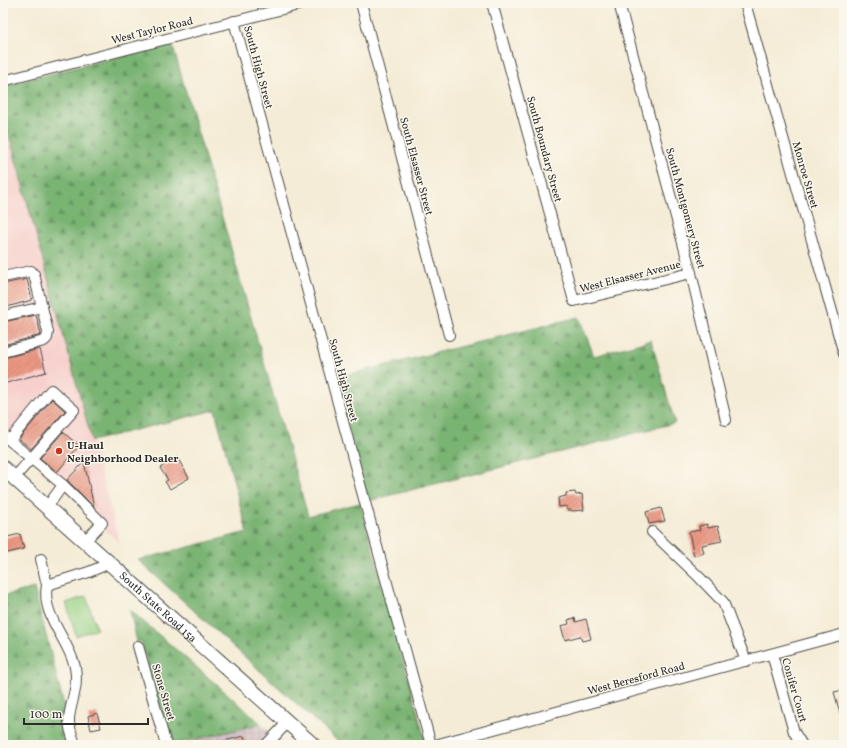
<svg xmlns="http://www.w3.org/2000/svg" width="847" height="748" font-family="Vollkorn,serif">
  <style>
    .built { fill: #f7d0cd }
    .industrial { fill: url(#industrial-grid) }
    .forest { fill: url(#forest-firs); stroke: #52704f }
    .park { fill: #98d286; stroke: #627e58 }
    .building { fill: url(#building-hatch) }
    .lines { fill: none; stroke-linecap: round; stroke-linejoin: round }
    .minor-casing { stroke: #494845; stroke-width: 12 }
    .highway-casing { stroke: #494845; stroke-width: 16 }
    .minor { stroke: #fff; stroke-width: 10 }
    .highway { stroke: #fff; stroke-width: 14 }
    .poi-dot { fill: #c8321e; stroke: #fbf7ec; stroke-width: 1.5 }
    .labels { text-anchor: middle; stroke-width: 3; stroke-linejoin: round; paint-order: stroke }
    .street-label { font-size: 11px; fill: #2b2b2b; stroke: #fbf7ec }
    .poi-label { font-size: 11px; font-weight: bold; fill: #2b2b2b; stroke: #fbf7ec; text-anchor: start }
  </style>
  <defs>
    <pattern id="industrial-grid" width="8" height="8" patternUnits="userSpaceOnUse"><rect width="8" height="8" fill="#d2bec3"/><path d="M0 4h8M4 0v8" fill="none" stroke="#b4a3a8"/></pattern>
    <pattern id="forest-firs" width="22" height="20" patternUnits="userSpaceOnUse"><rect width="22" height="20" fill="#7ab473"/><path d="M5 1l3.5 6h-7zM16 11l3.5 6h-7z" fill="#64935f"/></pattern>
    <pattern id="building-hatch" width="6" height="6" patternUnits="userSpaceOnUse"><rect width="6" height="6" fill="#eb9783"/><path d="M-1 1l2-2M0 6l6-6M5 7l2-2" fill="none" stroke="#bf7b6b"/></pattern>
  </defs>
  <rect width="100%" height="100%" fill="#fbf7ec"/>
  <filter id="ink" filterUnits="userSpaceOnUse"><feTurbulence type="fractalNoise" baseFrequency=".025" numOctaves="2"/><feDisplacementMap in="SourceGraphic" scale="8" xChannelSelector="R" yChannelSelector="G"/><feConvolveMatrix kernelMatrix="1 2 1 2 8 2 1 2 1" color-interpolation-filters="sRGB"/></filter>
  <filter id="wash" filterUnits="userSpaceOnUse"><feTurbulence type="fractalNoise" baseFrequency=".012" numOctaves="4" result="noise"/><feDisplacementMap in="SourceGraphic" scale="16" xChannelSelector="R" yChannelSelector="G"/><feGaussianBlur stdDeviation="0.9" result="paint"/><feColorMatrix in="noise" values="0 0 0 0 0 0 0 0 0 0 0 0 0 0 0 0 0 1.4 0 .05"/><feComposite in="paint" operator="in"/></filter>
  <g filter="url(#wash)">
    <rect width="100%" height="100%" fill="#f4ecd6"/>
    <path class="built" d="M3,113l117,431 -117,-116z"/>
    <path class="industrial" d="M261,724l23,21h-108z"/>
    <g class="forest">
      <path d="M172,43l136,473 52,-13 66,240 -9,2h-75l-204,-185 109,-28 -32,-122 -123,31 -89,-328v-27z"/>
      <path d="M579,317l15,39 57,-16 24,83 -307,78 -33,-123z"/>
      <path d="M34,588l32,125 5,32h-68v-149z"/>
      <path d="M130,610l123,106 8,8 -90,21 -30,-104 -4,1z"/>
    </g>
    <path class="park" d="M86,596l11,33 -21,7 -10,-33z"/>
    <g id="blocks">
      <g class="building">
        <path d="M27,279l5,21 -29,8v-24z"/>
        <path d="M36,315l5,20 -38,10v-23z"/>
        <path d="M40,349l6,23 -43,12v-26z"/>
        <path d="M52,399l13,12 -34,38 -12,-10z"/>
        <path d="M63,432l16,14 -22,26 -17,-14z"/>
        <path d="M177,457l12,21 -19,11 -5,-7 3,-2 -8,-12z"/>
        <path d="M84,462l10,45 -27,-27z"/>
        <path d="M575,492l1,3 6,-1 2,16 -12,1 -1,-1h-4v-4l-8,1 -1,-9 8,-2v-3z"/>
        <path d="M661,508l4,13 -16,3 -3,-12z"/>
        <path d="M707,524l1,4 10,-2 4,15 -20,4 2,8 -10,3 -5,-24 11,-2 -1,-4z"/>
        <path d="M20,534l4,15 -21,5v-16z"/>
        <path d="M575,618l1,4 10,-3 5,20 -9,2 -2,-5 -15,4 -4,-14 8,-2 -1,-4z"/>
        <path d="M844,690v30h-2l-8,-28z"/>
        <path d="M97,713l4,15 -10,2 -3,-14z"/>
        <path d="M244,736l3,9h-30l-1,-2z"/>
      </g>
    </g>
  </g>
  <g filter="url(#ink)">
    <use href="#blocks" fill-opacity="0" stroke="#494845" stroke-width="1"/>
    <g class="lines">
      <g class="minor-casing">
        <g id="minor">
          <path d="M361,3l88,332"/>
          <path d="M492,3l82,298 117,-28"/>
          <path d="M619,3l72,270 35,147"/>
          <path d="M745,3l99,351"/>
          <path d="M234,21l197,724"/>
          <path d="M3,81l303,-78"/>
          <path d="M3,277l28,-6 3,3 14,58 -1,6 -3,3 -41,11"/>
          <path d="M3,316l39,-9"/>
          <path d="M3,435l60,50 -16,22"/>
          <path d="M10,440l41,-50 23,20 -60,68"/>
          <path d="M63,485l39,38 -17,18"/>
          <path d="M652,532l47,45 24,25 23,59"/>
          <path d="M41,559l6,26"/>
          <path d="M138,646l28,99"/>
          <path d="M772,654l22,78 8,13"/>
          <path d="M75,745c-2,-8 -7,-19 -6,-27 2,-17 10,-32 6,-51 -7,-29 -34,-51 -28,-82l42,-13 21,-9"/>
          <path d="M266,745l22,-23"/>
          <path d="M435,745l409,-111"/>
        </g>
      </g>
      <g class="highway-casing">
        <g id="highway">
          <path id="s1" d="M3,468l310,277"/>
        </g>
      </g>
      <use href="#minor" class="minor"/>
      <use href="#highway" class="highway"/>
    </g>
  </g>
  <circle class="poi-dot" cx="59" cy="451" r="4"/>
  <g class="labels">
    <g class="street-label">
      <text transform="translate(152 30) rotate(-14)" y="4">West Taylor Road</text>
      <text transform="translate(259 67) rotate(75)" y="4">South High Street</text>
      <text transform="translate(545 149) rotate(75)" y="4">South Boundary Street</text>
      <text transform="translate(417 166) rotate(75)" y="4">South Elsasser Street</text>
      <text transform="translate(806 175) rotate(74)" y="4">Monroe Street</text>
      <text transform="translate(686 208) rotate(75)" y="4">South Montgomery Street</text>
      <text transform="translate(630 276) rotate(-14)" y="4">West Elsasser Avenue</text>
      <text transform="translate(344 380) rotate(75)" y="4">South High Street</text>
      <text dy="4" stroke="none"><textPath href="#s1" startOffset="208">South State Road 15a</textPath></text>
      <text transform="translate(636 678) rotate(-15)" y="4">West Beresford Road</text>
      <text transform="translate(795 690) rotate(74)" y="4">Conifer Court</text>
      <text transform="translate(164 692) rotate(74)" y="4">Stone Street</text>
    </g>
    <g class="poi-label">
      <text x="67" y="449">U-Haul<tspan x="67" dy="13">Neighborhood Dealer</tspan></text>
    </g>
  </g>
  <rect width="847" height="748" fill="none" stroke="#fbf7ec" stroke-width="16"/>
  <path d="M24 718v6h124v-6" fill="none" stroke="#2b2b2b" stroke-width="2"/>
  <text x="30" y="718" font-size="12" fill="#2b2b2b" stroke="#fbf7ec" stroke-width="3" paint-order="stroke">100 m</text>
</svg>
